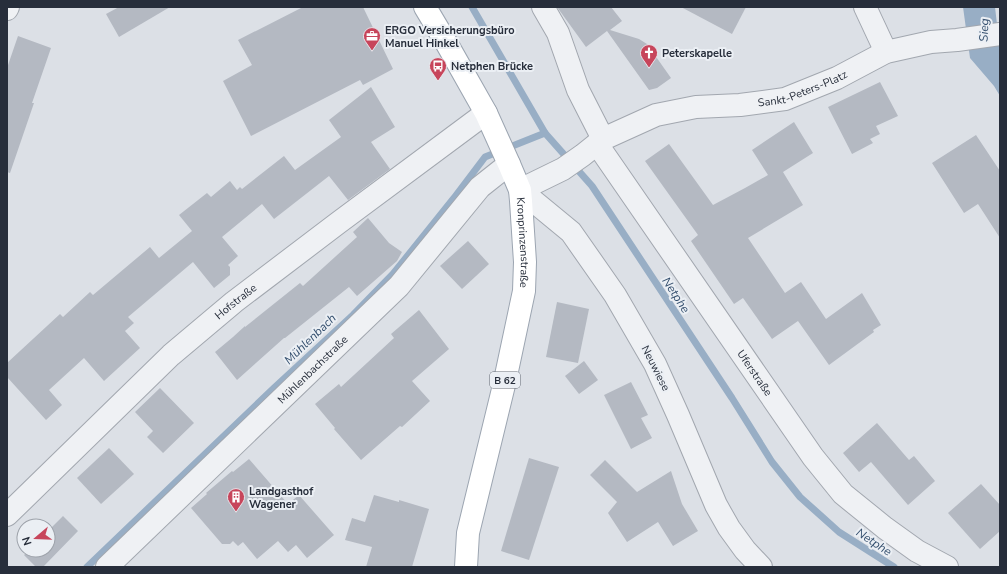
<svg xmlns="http://www.w3.org/2000/svg" width="1007" height="574" font-family="'Nunito Sans',sans-serif">
  <style>
    .water { fill: #98aec5 }
    .lines { fill: none; stroke-linecap: round; stroke-linejoin: round }
    .stream { stroke: #98aec5; stroke-width: 7 }
    .building { fill: #b4b9c2 }
    .minor-casing { stroke: #a2a7af; stroke-width: 24 }
    .major-casing { stroke: #9ca5b1; stroke-width: 24 }
    .minor { stroke: #eff1f4; stroke-width: 22 }
    .major { stroke: #fff; stroke-width: 22 }
    .labels { text-anchor: middle; stroke-width: 4; stroke-linejoin: round; paint-order: stroke }
    .shield { fill: #ebeff4; stroke: #626872; stroke-width: 1 }
    .shield-label { font-size: 10px; font-weight: bold; fill: #272e3b }
    .poi-label { font-size: 11px; font-weight: bold; fill: #272e3b; stroke: #ebeff4; text-anchor: start }
    .street-label { font-size: 11px; fill: #272e3b; stroke: #ebeff4 }
    .water-label { font-size: 12px; font-style: italic; fill: #334e6d; stroke: #ebeff4 }
  </style>
  <rect width="100%" height="100%" fill="#dce0e6"/>
  <path class="water" d="M963,7h32l5,43v46l-6,-10 -24,-28z"/>
  <g class="lines">
    <g class="stream">
      <path d="M472,7l73,126 47,53 140,212 40,64 28,35 39,35 55,35"/>
      <path d="M87,567l187,-179 79,-73 40,-41 61,-76 31,-41 60,-24"/>
    </g>
  </g>
  <g class="building">
    <path d="M119,7h51l-51,30 -13,-23z"/>
    <path d="M303,7h60l30,62 -30,16 -3,-5 -109,56 -28,-55 29,-16 -14,-25z"/>
    <path d="M557,7h54l11,14 -12,9 29,9 8,5 24,34 -14,10 -8,2 -42,-59 -21,16z"/>
    <path d="M681,7h65l-14,27z"/>
    <path d="M18,36l33,12 -19,55h2l-24,70 -3,-1v-104z"/>
    <path d="M880,82l18,34 -22,10 4,8 -10,5 3,4 -21,11 -24,-47z"/>
    <path d="M371,87l24,40 -24,15 19,27 -42,31 -19,-24 -55,43 -12,-15 -40,33 16,19 -10,9 2,2v8l-16,13 -21,-26 -65,55 6,6 -9,8 15,17 -36,33 -20,-23 -35,32 13,15 -16,15 -39,-43v-14l53,-49 3,3 27,-25 3,3 57,-48 9,11 33,-27 -13,-16 28,-22 4,4 19,-16 7,9 3,-3 2,2 42,-33 11,14 46,-33 -12,-17z"/>
    <path d="M794,122l19,31 -30,19 20,33 -55,33 37,55 16,-11 25,37 36,-26 19,32 -8,5 1,2 -45,33 -31,-44 -26,18 -29,-41 -9,6 -43,-63 7,-6 -53,-74 24,-17 44,61 32,-17 23,-13 -16,-25z"/>
    <path d="M976,135l24,36v67l-22,-34 -14,9 -32,-50z"/>
    <path d="M368,218l21,25 13,9 -5,9 -40,35 -8,-9 -64,51h-1l-47,42 -22,-28 18,-15 12,-11v1l55,-44 3,3 54,-49 -4,-5z"/>
    <path d="M468,241l21,23 -27,25 -22,-23z"/>
    <path d="M557,302l32,7 -11,54 -32,-6z"/>
    <path d="M419,310l30,39 -37,32 18,20 -28,26 -2,-1 -39,34 -27,-31 1,-1 -20,-24 24,-20 2,3 53,-49 -3,-4z"/>
    <path d="M584,361l14,19 -19,14 -14,-18z"/>
    <path d="M631,382l17,33 -7,3 11,20 -21,11 -27,-54z"/>
    <path d="M160,388l34,35 -31,30 -16,-16 6,-6 -18,-19z"/>
    <path d="M877,423l32,37 5,-4 21,25 -27,24 -37,-43 -12,10 -16,-19z"/>
    <path d="M109,448l25,26 -33,30 -24,-26z"/>
    <path d="M529,458l30,9 -30,93 -28,-9z"/>
    <path d="M249,459l39,45 11,-9 35,40 -27,23 -11,-13 -8,7 -10,-11 -21,18 -14,-17 -5,4 -5,-5 -3,3h-8l-31,-36 16,-14 -1,-1 26,-22 1,1z"/>
    <path d="M605,460l32,32 34,-21 11,33 16,27 -25,15 -15,-24 -31,20 -19,-29 9,-11 -27,-27z"/>
    <path d="M981,484l19,21v26l-20,18 -32,-36z"/>
    <path d="M374,495l25,7v-2l30,9 -17,58h-46l6,-20 -27,-7 7,-22 13,4z"/>
    <path d="M63,516l15,15 -35,36h-7l-12,-12 5,-5h19v-19z"/>
  </g>
  <g class="lines">
    <g class="minor-casing">
      <g id="minor">
        <path d="M543,7l15,26 20,57 25,49"/>
        <path d="M865,7l21,45"/>
        <path d="M7,9l1,-2"/>
        <path id="s1" d="M597,144l216,313 30,37 42,34 32,23 30,16"/>
        <path id="s2" d="M7,515l164,-160 63,-53 104,-79 148,-110"/>
        <path id="s3" d="M107,567l292,-281 81,-99 29,-23"/>
        <path id="s4" d="M761,567l-16,-17 -16,-22 -13,-23 -38,-90 -23,-51 -40,-69 -44,-63 -51,-42 43,-21 20,-14 20,-16 53,-24 40,-8 44,-2 45,-6 52,-21 49,-26 45,-10 26,-2 43,-6"/>
      </g>
    </g>
    <g class="major-casing">
      <g id="major">
        <path id="s5" d="M425,7l22,37 39,69 23,51 11,26 1,11 4,61 -1,29 -20,94 -36,148 -2,34"/>
      </g>
    </g>
    <use href="#minor" class="minor"/>
    <use href="#major" class="major"/>
  </g>
  <defs>
    <g id="office-pin" transform="scale(0.9)"><path d="M0 17L-7.5 6A9.5 9.5 0 1 1 7.5 6Z" fill="#c7455b" stroke="#ebeff4"/><path d="M-6-3h4V-5.5h4V-3h4V5H-6ZM-1-4.5V-3h2v-1.5ZM-6 0V1H6V0Z" fill="#fff"/></g>
    <g id="church-pin" transform="scale(0.9)"><path d="M0 17L-7.5 6A9.5 9.5 0 1 1 7.5 6Z" fill="#c7455b" stroke="#ebeff4"/><path d="M-1.2-6h2.4v3.5h3.3v2.4h-3.3V6h-2.4V-.1h-3.3v-2.4h3.3Z" fill="#fff"/></g>
    <g id="bus-pin" transform="scale(0.9)"><path d="M0 17L-7.5 6A9.5 9.5 0 1 1 7.5 6Z" fill="#c7455b" stroke="#ebeff4"/><path d="M-5-6H5V4H4V6H2V4H-2V6H-4V4H-5ZM-3.5-4V0h7V-4ZM-3.5 1.2v1.5H-2V1.2ZM2 1.2v1.5H3.5V1.2Z" fill="#fff"/></g>
    <g id="building-pin" transform="scale(0.9)"><path d="M0 17L-7.5 6A9.5 9.5 0 1 1 7.5 6Z" fill="#c7455b" stroke="#ebeff4"/><path d="M-4-6H4V6H1V3H-1V6H-4ZM-2.5-4.3h1.7v1.8h-1.7ZM.8-4.3h1.7v1.8H.8ZM-2.5-1h1.7V.8h-1.7ZM.8-1h1.7V.8H.8Z" fill="#fff"/></g>
  </defs>
  <g fill-rule="evenodd">
    <use href="#office-pin" x="372" y="36"/>
    <use href="#church-pin" x="649" y="53"/>
    <use href="#bus-pin" x="438" y="66"/>
    <use href="#building-pin" x="236" y="497"/>
  </g>
  <g class="labels">
    <rect class="shield" x="490" y="372" width="30" height="16" rx="3"/>
    <g class="shield-label">
      <text x="505" y="384">B 62</text>
    </g>
    <g class="poi-label">
      <text x="385" y="34">ERGO Versicherungsbüro<tspan x="385" dy="13">Manuel Hinkel</tspan></text>
      <text x="662" y="57">Peterskapelle</text>
      <text x="451" y="70">Netphen Brücke</text>
      <text x="249" y="495">Landgasthof<tspan x="249" dy="13">Wagener</tspan></text>
    </g>
    <g class="street-label">
      <text dy="4" stroke="none"><textPath href="#s4" startOffset="759">Sankt-Peters-Platz</textPath></text>
      <text dy="4" stroke="none"><textPath href="#s5" startOffset="259">Kronprinzenstraße</textPath></text>
      <text dy="4" stroke="none"><textPath href="#s2" startOffset="313">Hofstraße</textPath></text>
      <text transform="translate(656 368) rotate(63)" y="4">Neuwiese</text>
      <text dy="4" stroke="none"><textPath href="#s3" startOffset="285">Mühlenbachstraße</textPath></text>
      <text dy="4" stroke="none"><textPath href="#s1" startOffset="278">Uferstraße</textPath></text>
    </g>
    <g class="water-label">
      <text transform="translate(984 30) rotate(-88)" y="4">Sieg</text>
      <text transform="translate(676 295) rotate(57)" y="4">Netphe</text>
      <text transform="translate(310 339) rotate(-44)" y="4">Mühlenbach</text>
      <text transform="translate(874 542) rotate(33)" y="4">Netphe</text>
    </g>
  </g>
  <rect width="1007" height="574" fill="none" stroke="#272e3b" stroke-width="16"/>
  <g transform="translate(36 538) rotate(251)"><circle r="19" fill="#ebeff4" stroke="#9da2aa"/>
  <path d="M0-3L7 15L0 10L-7 15Z" fill="#c7455b"/>
  <text y="-6" font-size="11" font-weight="bold" text-anchor="middle" fill="#272e3b">N</text>
  </g>
</svg>
